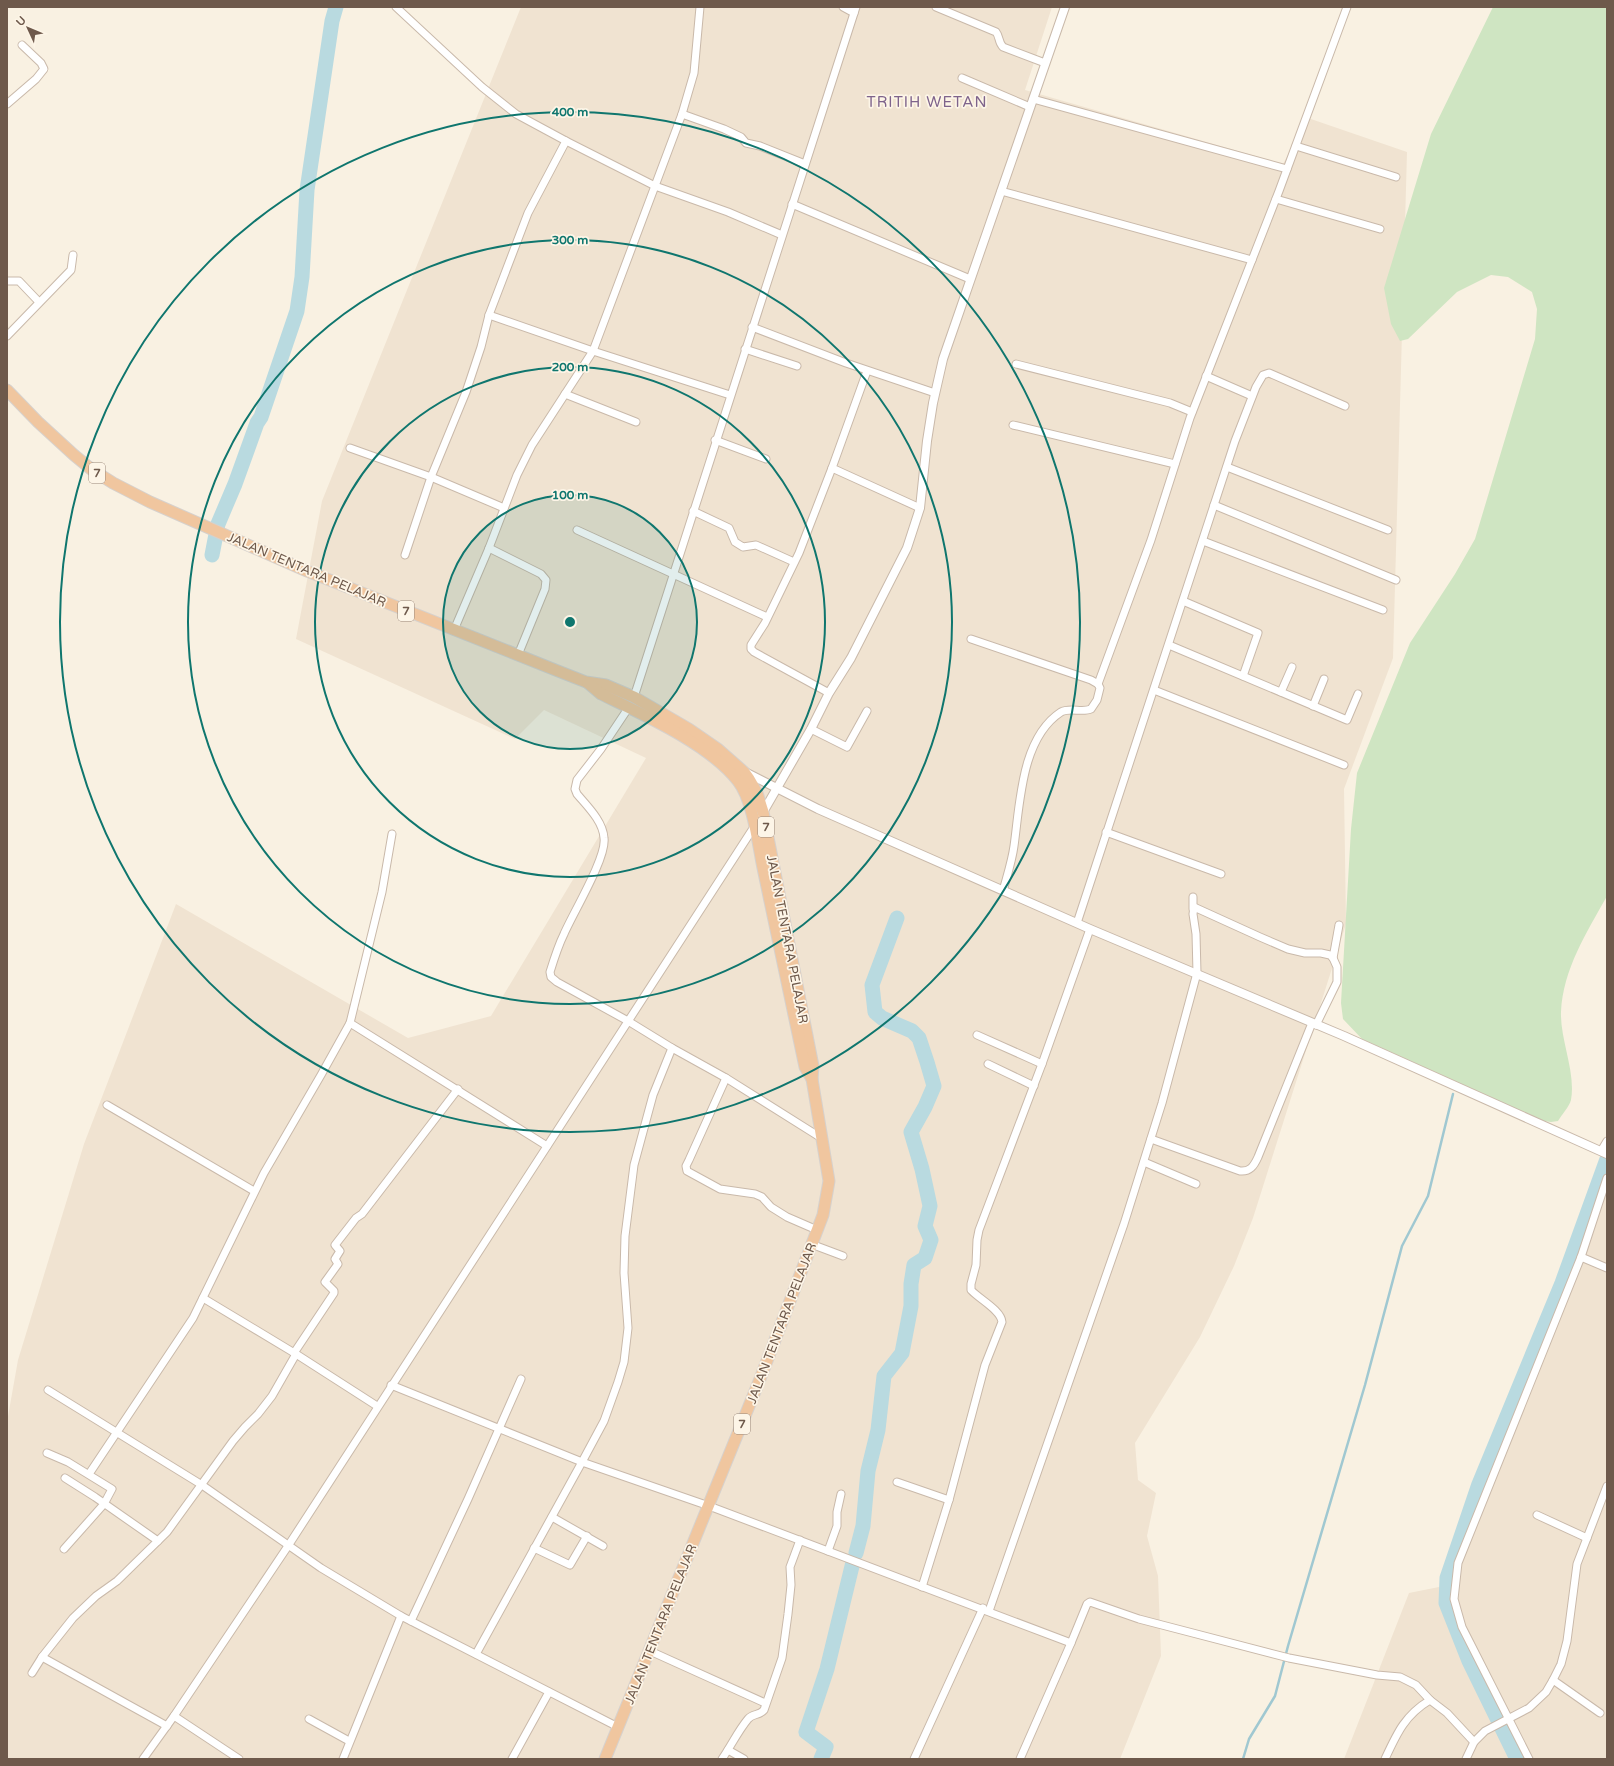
<svg xmlns="http://www.w3.org/2000/svg" width="1614" height="1766" font-family="'Varela Round',sans-serif">
  <style>
    .residential { fill: #f0e3d1 }
    .green { fill: #cfe5c2 }
    .lines { fill: none; stroke-linecap: round; stroke-linejoin: round }
    .stream { stroke: #a0c8d1; stroke-width: 2.5 }
    .river { stroke: #b9dae0; stroke-width: 15 }
    .minor-casing { stroke: #c9b9aa; stroke-width: 9 }
    .tertiary-casing { stroke: #c9b9aa; stroke-width: 10 }
    .trunk-casing { stroke: #d6d1cd; stroke-width: 13 }
    .minor { stroke: #fff; stroke-width: 7 }
    .tertiary { stroke: #fff; stroke-width: 8 }
    .trunk { stroke: #f0c69f; stroke-width: 11 }
    .ring { fill: none; stroke: #0f766e; stroke-width: 2 }
    .labels { text-anchor: middle; stroke-width: 3.5; stroke-linejoin: round; paint-order: stroke }
    .shield { fill: #fdf5e7; stroke: #99887a; stroke-width: 1 }
    .shield-label { font-size: 12px; font-weight: bold; fill: #6e594b }
    .street-label { font-size: 13px; fill: #6e594b; stroke: #fdf5e7 }
    .quarter-label { font-size: 15px; letter-spacing: 1px; fill: #7e638b; stroke: #fdf5e7 }
    .centre { fill: #0f766e; stroke: #fdf5e7; stroke-width: 2 }
    .ring-label { font-size: 12px; text-anchor: middle; font-weight: bold; fill: #0f766e; stroke: #fdf5e7; stroke-width: 3.5; stroke-linejoin: round; paint-order: stroke }
  </style>
  <rect width="100%" height="100%" fill="#f9f1e2"/>
  <g class="residential">
    <path d="M521,7h531l-27,83 258,74 25,-46 99,34 -14,506 -49,131 2,135 -93,294 -19,48 -34,71 -65,106 3,37 18,13 -9,43 11,40 3,80 -41,103h-1113v-337l11,-62 66,-216 92,-240 232,134 83,-22 155,-258 -102,-48 -29,29 -219,-100 26,-138z"/>
    <path d="M1607,1169v590h-263l65,-166 40,-8 24,-72 103,-257z"/>
  </g>
  <path class="green" d="M1493,7h114v889c-20,36 -44,73 -46,116 -1,28 15,60 10,88 -2,7 -9,14 -13,21l-7,1 -7,-1 -182,-82 -19,-20 -2,-16 10,-174 6,-56 53,-130 45,-69 20,-35 60,-200 2,-30 -5,-17 -24,-15 -17,-2 -34,17 -49,47 -8,2 -9,-17 -7,-36 47,-154z"/>
  <g class="lines">
    <path class="stream" d="M1243,1759l6,-20 26,-43 13,-50 77,-261 37,-139 26,-50 25,-102"/>
    <g class="river">
      <path d="M212,555l6,-31 17,-40 22,-61 4,-6 36,-106 5,-34 5,-87 25,-169 4,-14"/>
      <path d="M856,1553l7,-27 5,-55 10,-41 6,-54 18,-23 9,-47v-22l3,-19 11,-7 6,-18 -6,-14 5,-20 -8,-37 -11,-37 14,-25 9,-21 -7,-24 -8,-24 -7,-7 -30,-13 -7,-6 -3,-27 25,-67"/>
      <path d="M821,1759l5,-12 -20,-15 21,-63 26,-107"/>
      <path d="M1517,1759l-48,-98 -23,-58 1,-25 32,-94 83,-201 45,-124"/>
    </g>
    <g class="minor-casing">
      <g id="minor">
        <path d="M396,7l86,80 34,27 50,27 89,45 73,26 54,23"/>
        <path d="M843,7l11,6"/>
        <path d="M936,7l60,25c4,5 2,10 7,15l42,16"/>
        <path d="M962,78l68,29"/>
        <path d="M1033,99l254,70"/>
        <path d="M7,104l29,-25 8,-10 -3,-6 -19,-18"/>
        <path d="M682,114l42,15 17,8 5,6 14,3 45,18"/>
        <path d="M1296,146l100,31"/>
        <path d="M1001,191l251,69"/>
        <path d="M1276,199l104,30"/>
        <path d="M792,204l178,75"/>
        <path d="M7,281h12l20,21"/>
        <path d="M489,315l104,36 137,44"/>
        <path d="M752,327l94,36 89,30"/>
        <path d="M7,336l64,-66 2,-15"/>
        <path d="M745,349l52,17"/>
        <path d="M1016,364l154,39 22,9"/>
        <path d="M867,371l-35,97 88,40"/>
        <path d="M1206,376l46,20"/>
        <path d="M565,394l71,28"/>
        <path d="M1013,425l162,39"/>
        <path d="M715,440l51,19"/>
        <path d="M350,448l81,29 73,31"/>
        <path d="M1227,467l161,63"/>
        <path d="M1214,505l182,75"/>
        <path d="M693,511l36,17 6,14 8,5 13,-2 38,17"/>
        <path d="M577,530l190,87"/>
        <path d="M1203,541l180,69"/>
        <path d="M489,548l52,26 5,6 -1,9 -27,66"/>
        <path d="M405,555l26,-78 35,-85 15,-45 8,-32 39,-102 38,-72"/>
        <path d="M1183,601l75,32 -15,43"/>
        <path d="M454,630l35,-82 28,-73 15,-30 61,-94 89,-237 12,-41 6,-66"/>
        <path d="M971,639l120,41 7,4 2,4 -3,12 -6,9c-9,4 -21,-2 -30,3 -40,26 -41,92 -47,134 -2,15 -7,30 -11,45"/>
        <path d="M1169,645l178,75 11,-26"/>
        <path d="M1098,684l53,-144 39,-122 89,-227 68,-184"/>
        <path d="M1154,690l190,75"/>
        <path d="M1281,692l11,-25"/>
        <path d="M829,693l-75,-41 -3,-3v-4l14,-22 34,-70 33,-85"/>
        <path d="M634,697l222,-690"/>
        <path d="M1313,706l11,-27"/>
        <path d="M811,729l36,18 20,-36"/>
        <path d="M1106,832l115,42"/>
        <path d="M1193,909v-12"/>
        <path d="M1077,923l158,-482 21,-54 7,-12 6,-2 76,33"/>
        <path d="M1333,958l6,-33"/>
        <path d="M350,1023l197,123"/>
        <path d="M977,1035l65,29"/>
        <path d="M672,1048l54,30 97,61"/>
        <path d="M988,1064l46,22"/>
        <path d="M726,1078l-37,82 -3,6 1,5 33,18 35,5 7,3 9,10 16,10 30,13"/>
        <path d="M107,1105l147,86"/>
        <path d="M1151,1139l89,32c10,1 14,-5 18,-14l54,-134"/>
        <path d="M1601,1151l6,-10"/>
        <path d="M1144,1162l52,22"/>
        <path d="M811,1244l32,12"/>
        <path d="M1581,1257l26,11"/>
        <path d="M203,1298l93,56 81,52"/>
        <path d="M294,1353l40,-60v-2l-9,-9 13,-18 -3,-5 5,-8 -5,-6 21,-27 6,-4 96,-125"/>
        <path d="M391,1385l191,77 127,44 362,137"/>
        <path d="M48,1390l154,95 119,83 80,48"/>
        <path d="M47,1453l21,9 44,27 -8,15 -40,45"/>
        <path d="M89,1474l104,-156 71,-145 57,-98 29,-52 32,-131 10,-58"/>
        <path d="M65,1478l30,19 63,44"/>
        <path d="M897,1482l52,18"/>
        <path d="M1537,1515l50,23"/>
        <path d="M552,1517l51,29"/>
        <path d="M534,1548l36,17 17,-29"/>
        <path d="M828,1551l9,-25v-14l4,-18"/>
        <path d="M922,1587l27,-87 36,-135 17,-43c-1,-12 -23,-23 -31,-32v-6l5,-19 1,-25 2,-10 63,-166 48,-135"/>
        <path d="M989,1611l135,-387 38,-121 35,-130 -1,-39 -3,-20 1,-7 66,30 28,12 17,4h16l9,2 3,3 4,9v15l-21,43"/>
        <path d="M411,1621l57,-122 53,-120"/>
        <path d="M650,1651l115,52"/>
        <path d="M476,1654l106,-192 22,-41 14,-39 6,-20 4,-34 -4,-55 1,-37 9,-71 19,-70 19,-47 -44,-27 -71,-39 -6,-5 -1,-5c4,-13 8,-26 14,-38 9,-21 43,-77 40,-96 -1,-17 -17,-32 -27,-44l-2,-5 2,-9 24,-31 28,-42"/>
        <path d="M42,1657l125,69"/>
        <path d="M32,1673l10,-16 31,-39 23,-22 21,-15 50,-49 66,-91 12,-14 13,-13 14,-18 24,-42"/>
        <path d="M1553,1680l47,33"/>
        <path d="M174,1716l65,43"/>
        <path d="M309,1719l40,22"/>
        <path d="M728,1750l16,9"/>
        <path d="M143,1759l31,-43 114,-170 466,-719"/>
        <path d="M343,1759l58,-143 217,111"/>
        <path d="M512,1759l37,-67"/>
        <path d="M722,1759c9,-13 16,-28 26,-40 5,-6 11,-3 16,-9l18,-52 6,-44 3,-29 -1,-18 10,-27"/>
        <path d="M914,1759l69,-151"/>
        <path d="M1020,1759l51,-116 16,-39 3,-2 49,17 150,39 88,17 23,2 16,8 14,15"/>
        <path d="M1385,1759c12,-26 20,-44 45,-59l17,13 27,29"/>
        <path d="M1466,1759l8,-17 11,-11 44,-23 17,-16 7,-12 8,-16 6,-23 10,-77 30,-78"/>
        <path d="M1529,1759l-67,-132 -8,-28 4,-36 123,-306 26,-79"/>
      </g>
    </g>
    <g class="tertiary-casing">
      <g id="tertiary">
        <path d="M745,772l73,37 272,120 254,107 263,118"/>
        <path d="M762,814l49,-85 18,-36 22,-35 56,-110 13,-40 7,-67 6,-38 10,-44 122,-352"/>
      </g>
    </g>
    <g class="trunk-casing">
      <g id="trunk">
        <path d="M7,390l31,32 36,33 17,14 22,14 37,19 157,69 251,100 28,11 20,3 28,12 55,32 29,20 26,23 5,7 8,14 6,19 50,254 -1,13 17,102 -6,34 -63,164 -155,380"/>
        <path d="M588,683l13,11c43,21 108,50 137,87 15,19 20,63 25,87 14,66 28,133 42,199l7,12"/>
      </g>
    </g>
    <use href="#minor" class="minor"/>
    <use href="#tertiary" class="tertiary"/>
    <use href="#trunk" class="trunk"/>
  </g>
  <circle cx="570" cy="622" r="127" fill="#0f766e" fill-opacity=".12"/>
  <g class="ring">
    <circle cx="570" cy="622" r="127"/>
    <circle cx="570" cy="622" r="255"/>
    <circle cx="570" cy="622" r="382"/>
    <circle cx="570" cy="622" r="510"/>
  </g>
  <g class="labels">
    <g class="shield">
      <rect x="89" y="463" width="16" height="20" rx="3"/>
      <rect x="398" y="601" width="16" height="20" rx="3"/>
      <rect x="758" y="817" width="16" height="20" rx="3"/>
      <rect x="734" y="1414" width="16" height="20" rx="3"/>
    </g>
    <g class="shield-label">
      <text x="97" y="477">7</text>
      <text x="406" y="615">7</text>
      <text x="766" y="831">7</text>
      <text x="742" y="1428">7</text>
    </g>
    <g class="street-label">
      <text transform="translate(307 569) rotate(23)" y="5">JALAN TENTARA PELAJAR</text>
      <text transform="translate(788 939) rotate(79)" y="5">JALAN TENTARA PELAJAR</text>
      <text transform="translate(781 1323) rotate(-69)" y="5">JALAN TENTARA PELAJAR</text>
      <text transform="translate(660 1624) rotate(-68)" y="5">JALAN TENTARA PELAJAR</text>
    </g>
    <g class="quarter-label">
      <text x="927" y="107">TRITIH WETAN</text>
    </g>
  </g>
  <circle cx="570" cy="622" r="6" class="centre"/>
  <g class="ring-label">
    <text x="570" y="116">400 m</text>
    <text x="570" y="244">300 m</text>
    <text x="570" y="371">200 m</text>
    <text x="570" y="499">100 m</text>
  </g>
  <rect width="1614" height="1766" fill="none" stroke="#6e594b" stroke-width="16"/>
  <g transform="translate(28 28) rotate(314)" stroke="#fdf5e7" stroke-width="3" paint-order="stroke">
  <path d="M0-3L7 15L0 10L-7 15Z" fill="#6e594b"/>
  <text y="-6" font-size="11" font-weight="bold" text-anchor="middle" fill="#6e594b">U</text>
  </g>
</svg>
